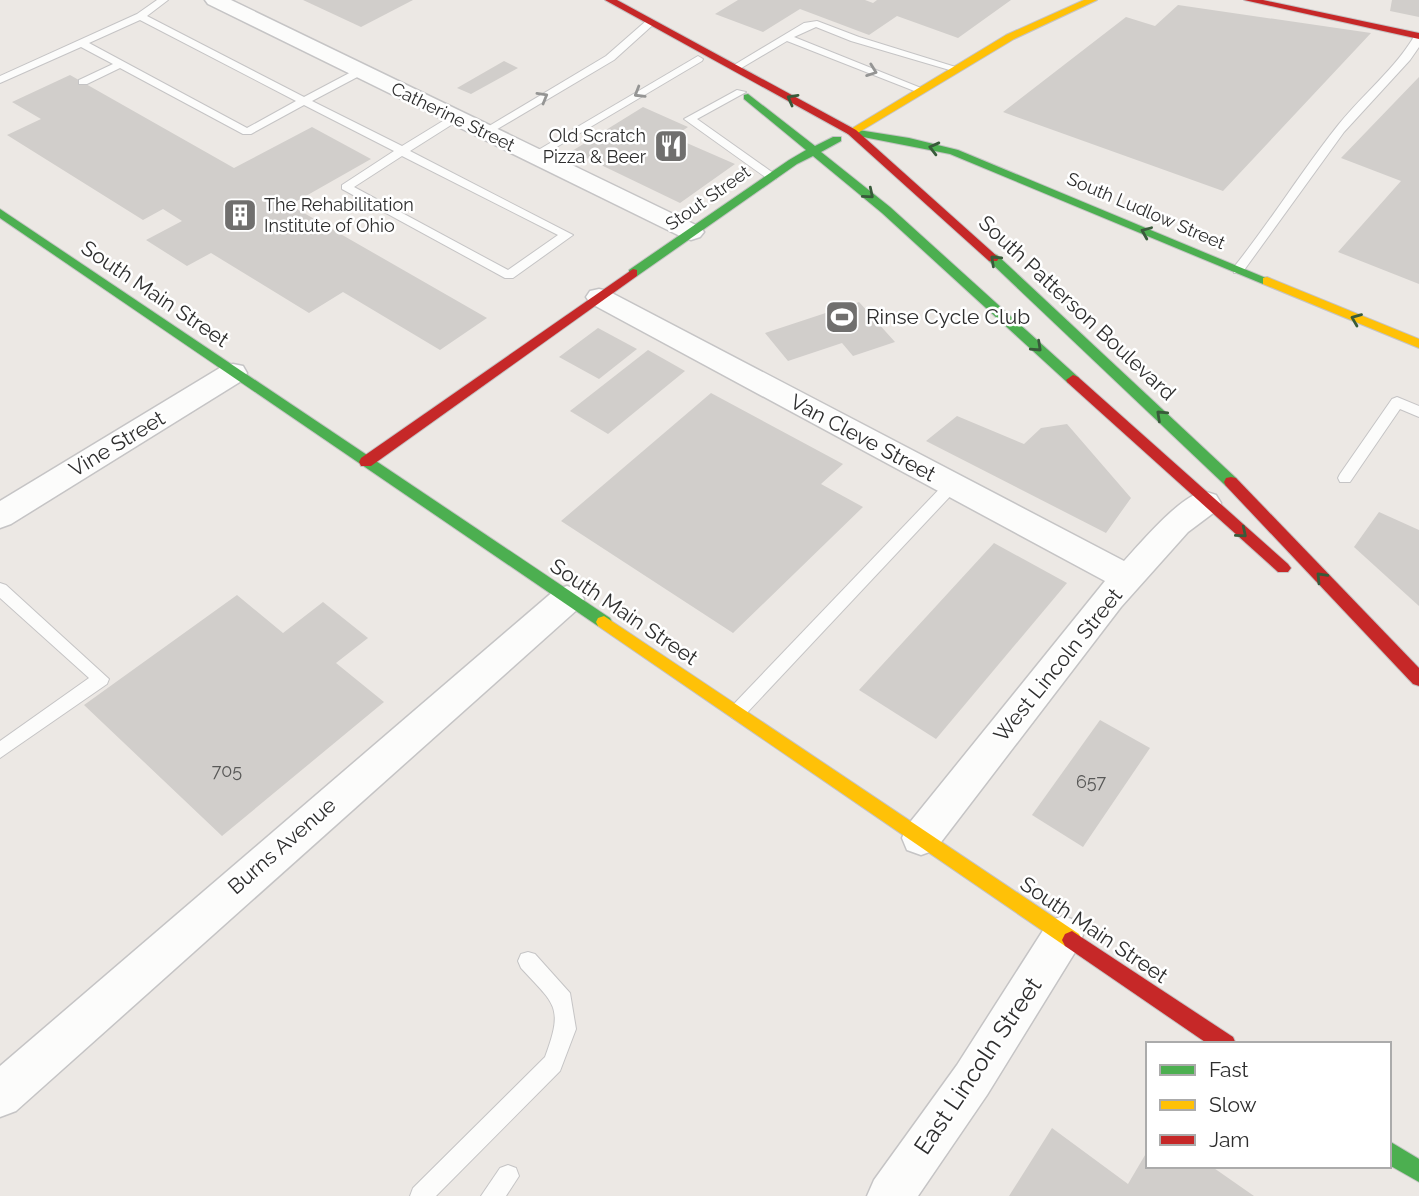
<svg xmlns="http://www.w3.org/2000/svg" width="1419" height="1196" font-family="Raleway,sans-serif">
  <style>
    .building { fill: #d1cecb }
    .lines { fill: none; stroke-linecap: round; stroke-linejoin: round }
    .lane-casing { stroke: #c5c4c5; stroke-width: 2 }
    .street-casing { stroke: #c5c4c5; stroke-width: 3 }
    .fast-casing { stroke: #c5c4c5; stroke-width: 2 }
    .slow-casing { stroke: #c5c4c5; stroke-width: 2 }
    .jam-casing { stroke: #c5c4c5; stroke-width: 2 }
    .lane { fill: #fcfcfb; fill-rule: evenodd }
    .street { fill: #fcfcfb; fill-rule: evenodd }
    .fast { fill: #4caf50; fill-rule: evenodd }
    .slow { fill: #ffc107; fill-rule: evenodd }
    .jam { fill: #c62828; fill-rule: evenodd }
    .oneway { stroke: #959594 }
    .oneway2 { stroke: #385b3a }
    .labels { text-anchor: middle; stroke-width: 5; stroke-linejoin: round; paint-order: stroke }
    .far-street-label { font-size: 18px; fill: #2e2e2e; stroke: #fff }
    .far-poi-label { font-size: 18px; fill: #2e2e2e; stroke: #fff; text-anchor: end }
    .number-label { font-size: 18px; fill: #585857 }
    .street-label { font-size: 21px; fill: #2e2e2e; stroke: #fff }
    .poi-label { font-size: 21px; fill: #2e2e2e; stroke: #fff; text-anchor: start }
    .near-street-label { font-size: 24px; fill: #2e2e2e; stroke: #fff }
  </style>
  <rect width="100%" height="100%" fill="#ece8e4"/>
  <g class="building">
    <path d="M303,0h110l-52,27z"/>
    <path d="M738,0h127l8,3 4,-3h134l-53,38 -61,-22 -28,19 -69,-26 -37,23 -48,-18z"/>
    <path d="M1392,0h27v17l-29,-6z"/>
    <path d="M1178,5l193,28 -148,158 -220,-79 123,-95 29,9z"/>
    <path d="M504,61l14,7 -47,26 -14,-6z"/>
    <path d="M70,75l164,93 78,-41 59,32 -81,46 197,113 -47,32 -97,-58 -34,21 -98,-60 -24,13 -41,-26 36,-19 -19,-12 -20,11 -136,-85 34,-16 -29,-17z"/>
    <path d="M1419,77v207l-81,-32 63,-71 -60,-23z"/>
    <path d="M643,107l45,20 -15,10 62,27 -55,39 -108,-52z"/>
    <path d="M859,302l36,40 -42,14 -11,-13 -54,18 -23,-28z"/>
    <path d="M598,328l39,21 -38,30 -40,-22z"/>
    <path d="M648,350l37,21 -77,63 -38,-23z"/>
    <path d="M711,393l132,71 -22,20 42,23 -130,126 -172,-112z"/>
    <path d="M957,416l67,28 17,-16 26,-4 64,74 -25,35 -180,-92z"/>
    <path d="M1379,512l40,18v76l-65,-59z"/>
    <path d="M994,543l73,40 -131,156 -77,-49z"/>
    <path d="M237,595l46,38 40,-31 45,36 -32,25 48,39 -162,134 -138,-131z"/>
    <path d="M1100,720l50,28 -67,99 -51,-32z"/>
    <path d="M1052,1128l76,56 20,-34v16h63l43,30h-245z"/>
  </g>
  <g class="lines">
    <g class="lane-casing">
      <g id="lane">
        <path d="M157,0h11l-21,16 157,81 51,-27h8v4l-51,27 90,45 49,-30h8v4l-49,31 163,84 -60,43h-8l-163,-89v-4l52,-34 -90,-46 -53,29h-8l-123,-66 -33,16h-8v-4l34,-16 -32,-17 -81,36v-7l137,-62zM140,20l156,81 -49,27 -158,-85zM402,156l156,79 -50,35 -154,-83z"/>
        <path d="M646,21l9,2 -41,37 -125,74 -10,-2 127,-76z"/>
        <path d="M817,21l42,16 103,32 -9,2 -102,-30 -35,-14 -22,10 132,53 -9,2 -130,-51 -49,29 -9,-2 75,-45z"/>
        <path d="M1419,34v13l-9,13 -66,72 -102,141h-8v-6c37,-46 68,-97 105,-143 25,-31 56,-55 76,-89z"/>
        <path d="M698,56l5,3 -1,2 -164,97 -10,-2z"/>
        <path d="M737,90l9,2 -49,27 79,56v4h-8l-84,-60z"/>
        <path d="M1397,397l22,9v11l-19,-8 -50,73h-10l-2,-4 2,-4 52,-75z"/>
        <path d="M952,480l7,5 -2,4 -214,228 -6,2 -6,-2 -2,-5 2,-5 216,-226z"/>
        <path d="M0,583l6,2 103,94 -2,5 -107,74v-17l89,-63 -89,-80z"/>
        <path d="M528,952l7,2 35,39 6,36 -16,42 -124,125h-26l3,-8 132,-131c19,-51 10,-52 -24,-89l-3,-7 3,-7z"/>
        <path d="M508,1165l8,3 3,8 -13,20h-25l19,-28z"/>
      </g>
    </g>
    <g class="street-casing">
      <g id="street">
        <path d="M205,0h26l469,227 4,5 -4,5 -9,3 -9,-3 -474,-233z"/>
        <path d="M599,289l9,2 516,270c15,-16 59,-69 81,-69 4,0 7,2 11,3l5,8 -5,8 -28,21 -67,75 -186,243 -14,5 -14,-5 -5,-12 5,-12 198,-245 -515,-278 -4,-6 4,-6z"/>
        <path d="M233,364l10,2 4,7 -4,7 -232,144 -11,4v-27l223,-135z"/>
        <path d="M567,586l12,4 5,9 -5,9 -563,503 -16,6v-51l555,-476z"/>
        <path d="M1063,916l14,5 6,14 -6,14 -90,146 -69,101h-51l7,-16 83,-115 92,-144z"/>
      </g>
    </g>
    <g class="fast-casing">
      <g id="fast">
        <path d="M748,94l67,52 18,-9h8v4l-20,11 69,55 188,170 2,3 -2,3h-10l-186,-170 -69,-57 -16,8 -160,112h-8v-6l160,-110 17,-10 -62,-51v-4z"/>
        <path d="M852,129l57,9 49,12 315,131 -2,3h-8l-313,-130 -102,-20 -2,-2z"/>
        <path d="M0,209l610,409 2,4 -2,4h-12l-598,-408z"/>
        <path d="M993,254l4,1 239,223 2,4 -2,4h-10l-237,-225v-6z"/>
        <path d="M1389,1141l30,18v23l-30,-17z"/>
      </g>
    </g>
    <g class="slow-casing">
      <g id="slow">
        <path d="M1084,0h13l-83,39 -158,95 -10,-2 160,-97z"/>
        <path d="M1267,277l152,62v9l-156,-64v-6z"/>
        <path d="M604,616l475,318 3,6 -3,6 -7,3 -7,-3 -467,-320 -2,-4 2,-4z"/>
      </g>
    </g>
    <g class="jam-casing">
      <g id="jam">
        <path d="M605,0h12l239,130 143,128 -2,3h-8l-141,-127z"/>
        <path d="M1244,0h19l156,33v6z"/>
        <path d="M633,269l4,1v6l-266,190h-10l-2,-4 2,-4z"/>
        <path d="M1073,375l5,2 210,187 3,4 -3,4h-10l-210,-189 -2,-3z"/>
        <path d="M1231,477l5,1 183,190v18l-6,-2 -187,-198 -2,-4 2,-4z"/>
        <path d="M1072,931l161,106 3,7h-28l-143,-98 -3,-6 3,-6z"/>
      </g>
    </g>
    <use href="#lane" class="lane"/>
    <use href="#street" class="street"/>
    <use href="#fast" class="fast"/>
    <use href="#slow" class="slow"/>
    <use href="#jam" class="jam"/>
  </g>
  <defs><path id="oneway-chevron" d="M-2-3.5L2.5 0L-2 3.5" fill="none" stroke-width="1.6" stroke-linecap="round" stroke-linejoin="round" transform="scale(1.75)"/></defs>
  <g class="oneway">
    <use href="#oneway-chevron" transform="translate(872 71) rotate(20)"/>
    <use href="#oneway-chevron" transform="translate(639 93) rotate(149)"/>
    <use href="#oneway-chevron" transform="translate(543 97) rotate(-30)"/>
  </g>
  <g class="oneway2">
    <use href="#oneway-chevron" transform="translate(792 99) rotate(-151)"/>
    <use href="#oneway-chevron" transform="translate(934 148) rotate(-166)"/>
    <use href="#oneway-chevron" transform="translate(869 194) rotate(40)"/>
    <use href="#oneway-chevron" transform="translate(1146 232) rotate(-157)"/>
    <use href="#oneway-chevron" transform="translate(995 260) rotate(-137)"/>
    <use href="#oneway-chevron" transform="translate(1356 319) rotate(-158)"/>
    <use href="#oneway-chevron" transform="translate(1037 347) rotate(43)"/>
    <use href="#oneway-chevron" transform="translate(1161 415) rotate(-137)"/>
    <use href="#oneway-chevron" transform="translate(1242 533) rotate(40)"/>
    <use href="#oneway-chevron" transform="translate(1321 577) rotate(-134)"/>
  </g>
  <defs>
    <g id="restaurant-square" transform="scale(1.75)"><rect x="-9" y="-9" width="18" height="18" rx="4" fill="#706f6e" stroke="#fff"/><path d="M-5-6h1v4h1v-4h1v4h1v-4h1v5L-1.5 .5V6h-2V.5L-5-1ZM5-6V6H3V1.5H1.5Q1.5-4 5-6Z" fill="#fff"/></g>
    <g id="building-square" transform="scale(1.75)"><rect x="-9" y="-9" width="18" height="18" rx="4" fill="#706f6e" stroke="#fff"/><path d="M-4-6H4V6H1V3H-1V6H-4ZM-2.5-4.3h1.7v1.8h-1.7ZM.8-4.3h1.7v1.8H.8ZM-2.5-1h1.7V.8h-1.7ZM.8-1h1.7V.8H.8Z" fill="#fff"/></g>
    <g id="stadium-square" transform="scale(1.75)"><rect x="-9" y="-9" width="18" height="18" rx="4" fill="#706f6e" stroke="#fff"/><path d="M0-5a6.5 5 0 1 0 0 10a6.5 5 0 1 0 0-10ZM-3.5-1.8h7v3.6h-7Z" fill="#fff"/></g>
  </defs>
  <g fill-rule="evenodd">
    <use href="#restaurant-square" x="671" y="146"/>
    <use href="#building-square" x="240" y="215"/>
    <use href="#stadium-square" x="842" y="317"/>
  </g>
  <g class="labels">
    <g class="far-street-label">
      <text transform="translate(453 117) rotate(26)" y="6">Catherine Street</text>
      <text transform="translate(708 198) rotate(-35)" y="6">Stout Street</text>
      <text transform="translate(1146 211) rotate(23)" y="6">South Ludlow Street</text>
    </g>
    <g class="far-poi-label">
      <text x="646" y="142">Old Scratch<tspan x="646" dy="21">Pizza &amp; Beer</tspan></text>
      <text x="264" y="211" text-anchor="start">The Rehabilitation<tspan x="264" dy="21">Institute of Ohio</tspan></text>
    </g>
    <g class="number-label">
      <text x="227" y="777">705</text>
      <text x="1091" y="788">657</text>
    </g>
    <g class="street-label">
      <text transform="translate(155 294) rotate(34)" y="7">South Main Street</text>
      <text transform="translate(1077 308) rotate(43)" y="7">South Patterson Boulevard</text>
      <text transform="translate(863 438) rotate(28)" y="7">Van Cleve Street</text>
      <text transform="translate(117 444) rotate(-31)" y="7">Vine Street</text>
      <text transform="translate(624 612) rotate(34)" y="7">South Main Street</text>
      <text transform="translate(1058 665) rotate(-51)" y="7">West Lincoln Street</text>
      <text transform="translate(282 846) rotate(-41)" y="7">Burns Avenue</text>
      <text transform="translate(1094 930) rotate(34)" y="7">South Main Street</text>
    </g>
    <g class="poi-label">
      <text x="866" y="324">Rinse Cycle Club</text>
    </g>
    <g class="near-street-label">
      <text transform="translate(978 1066) rotate(-56)" y="8">East Lincoln Street</text>
    </g>
  </g>
  <rect x="1146" y="1042" width="245" height="126" fill="#ffffff" stroke="#ababab" stroke-width="2"/>
  <rect x="1160" y="1065" width="35" height="10" fill="#4caf50" stroke="#ababab" stroke-width="2"/>
  <text x="1209" y="1077" font-size="21" fill="#2e2e2e">Fast</text>
  <rect x="1160" y="1100" width="35" height="10" fill="#ffc107" stroke="#ababab" stroke-width="2"/>
  <text x="1209" y="1112" font-size="21" fill="#2e2e2e">Slow</text>
  <rect x="1160" y="1135" width="35" height="10" fill="#c62828" stroke="#ababab" stroke-width="2"/>
  <text x="1209" y="1147" font-size="21" fill="#2e2e2e">Jam</text>
</svg>
